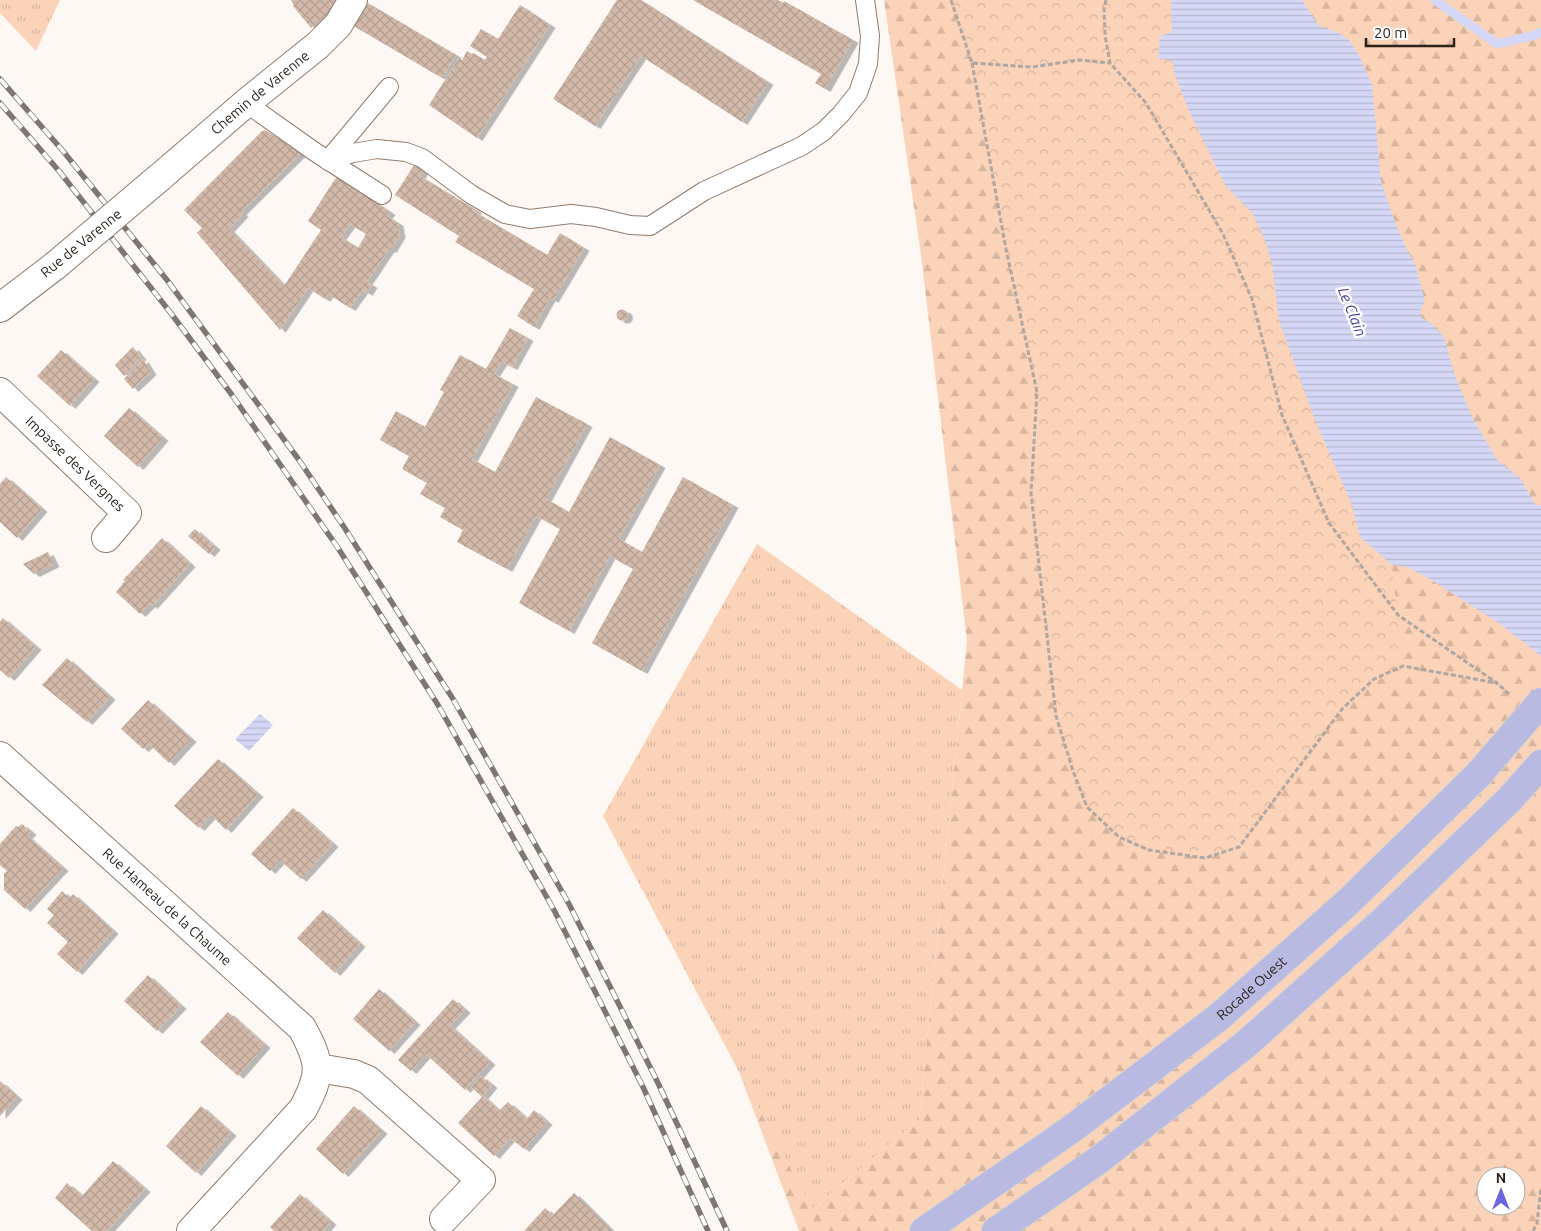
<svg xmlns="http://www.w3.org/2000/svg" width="1541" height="1231" font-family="Ubuntu,sans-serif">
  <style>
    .grass { fill: url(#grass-tufts) }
    .forest { fill: url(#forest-firs); fill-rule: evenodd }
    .park { fill: url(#park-crowns) }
    .water { fill: url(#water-rules) }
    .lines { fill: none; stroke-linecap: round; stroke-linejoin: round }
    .stream { stroke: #d4d7f5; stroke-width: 9 }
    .building { fill: url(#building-cross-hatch); fill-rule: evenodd; filter: url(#shadow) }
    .lane-casing { stroke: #917b6b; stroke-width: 20 }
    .street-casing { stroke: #917b6b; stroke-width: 30 }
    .primary-casing { stroke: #d5d3d2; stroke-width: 30 }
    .path { stroke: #aea7a2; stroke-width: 3; stroke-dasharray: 5 2.5; stroke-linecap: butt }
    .lane { stroke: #fff; stroke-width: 18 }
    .street { stroke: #fff; stroke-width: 28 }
    .primary { stroke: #b8bae1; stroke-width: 28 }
    .rail-casing { stroke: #7e7771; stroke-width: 5.5 }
    .rail { stroke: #fff; stroke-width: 4; stroke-dasharray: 11; stroke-linecap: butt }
    .street-bridge-casing { stroke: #917b6b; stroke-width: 30; stroke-linecap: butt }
    .primary-bridge-casing { stroke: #d5d3d2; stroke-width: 30; stroke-linecap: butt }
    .street-bridge { stroke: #fff; stroke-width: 28 }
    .primary-bridge { stroke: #b8bae1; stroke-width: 28 }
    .labels { text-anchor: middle; stroke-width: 5; stroke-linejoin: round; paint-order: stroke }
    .street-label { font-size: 14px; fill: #2c231c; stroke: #fff }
    .water-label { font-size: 15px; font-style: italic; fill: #433f93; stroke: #fff }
  </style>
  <defs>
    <pattern id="grass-tufts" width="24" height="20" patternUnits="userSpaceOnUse" patternTransform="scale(1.25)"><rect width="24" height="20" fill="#fbd3b8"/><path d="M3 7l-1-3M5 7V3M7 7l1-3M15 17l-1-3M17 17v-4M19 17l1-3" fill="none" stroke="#d7b59e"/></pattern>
    <pattern id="forest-firs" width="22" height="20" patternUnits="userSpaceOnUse" patternTransform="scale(1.25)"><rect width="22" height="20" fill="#fbd3b8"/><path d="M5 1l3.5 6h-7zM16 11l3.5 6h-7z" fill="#d7b59e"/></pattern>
    <pattern id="park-crowns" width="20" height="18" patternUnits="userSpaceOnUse" patternTransform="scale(1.25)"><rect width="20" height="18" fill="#fbd3b8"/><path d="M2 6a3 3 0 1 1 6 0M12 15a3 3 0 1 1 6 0" fill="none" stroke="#d7b59e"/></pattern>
    <pattern id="water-rules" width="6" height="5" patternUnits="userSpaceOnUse" patternTransform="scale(1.25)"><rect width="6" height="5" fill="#d4d7f5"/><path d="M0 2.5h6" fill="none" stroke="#b6b8d1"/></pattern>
    <pattern id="building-cross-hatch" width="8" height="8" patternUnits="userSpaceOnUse" patternTransform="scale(1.25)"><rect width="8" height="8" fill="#d2b9a9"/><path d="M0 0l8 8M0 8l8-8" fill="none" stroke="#b49f91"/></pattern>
    <filter id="shadow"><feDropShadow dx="5.5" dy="3" stdDeviation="0" flood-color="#0004"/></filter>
  </defs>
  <rect width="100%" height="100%" fill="#fdf8f4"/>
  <g class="grass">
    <path d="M0,0h60l-24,51 -36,-38z"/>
    <path d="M757,544l205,146 -43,430 -107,89 -209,-393z"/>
  </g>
  <path class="forest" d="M884,0h657v1231h-742l-61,-162 74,140 107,-89 48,-479 -46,-386zM1486,1176h30v30h-30z"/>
  <path class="park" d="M951,0h220l1,60 3,15 14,36 36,74 28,29 13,29 6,21 7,57 36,99 35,81 10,36 32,28 11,101 -29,13 -31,29 -104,139 -34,11 -56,-8 -30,-13 -32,-30 -14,-36 -17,-55 -25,-223 6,-101 -31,-143 -34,-186z"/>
  <g class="water">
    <path d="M1171,0h131l17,26 18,6 12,8 10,15 13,30 9,96 14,41 12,28 8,14 10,37 -5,10 1,6 11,7 12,13 11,39 18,43 25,42 22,17 15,26 6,2v150l-41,-32 -70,-45 -23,-12 -15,-2 -32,-28 -8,-32 -37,-85 -36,-99 -7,-57 -6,-21 -13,-29 -28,-29 -36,-74 -14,-36 -3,-15 -14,-1 2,-23 12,-4z"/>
    <path d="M260,714l13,11 -24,26 -14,-12z"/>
  </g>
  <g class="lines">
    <path class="stream" d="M1435,0l62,44 38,-9 6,-3"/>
  </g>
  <g class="building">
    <path d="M291,0h47l-9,13 -18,15 -18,-22 1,-1z"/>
    <path d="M617,0h24l127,82 -26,40 -101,-66 -46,70 -42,-27z"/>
    <path d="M693,0h85l5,3 1,-2 69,39 -28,49 -10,-6 6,-9z"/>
    <path d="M366,2l90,53 -14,23 -90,-53z"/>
    <path d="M520,5l30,20 -73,113 -48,-33 30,-47 3,2 5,-9 5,3 1,-1 12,7 2,-3 -17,-11 11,-17 17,10z"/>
    <path d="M265,130l36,23 -60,59 2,2 -14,15 55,57 37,-56 -13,-9 29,-45 53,36 -3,4 11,7 2,12 -9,15 -2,-1 -22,33 5,3 -5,8 -4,-3 -13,18 -22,-14 -3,5 -17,-11 -28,42 -83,-97 5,-5 -18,-18 78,-79zM350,224l16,10 -8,14 -17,-11z"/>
    <path d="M416,162l9,5 -5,9 56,34 -1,2 72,43 13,-22 24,15 -31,52 -3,-2 -16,29 -17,-11 17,-27 -79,-47 4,-6 -64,-41z"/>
    <circle cx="622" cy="315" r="5.5"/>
    <path d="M510,328l18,10 -16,29 -10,-5 -8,12 19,10 -41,75 23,13 41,-75 51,27 -41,75 23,13 41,-75 50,28 -41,74 23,13 41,-75 50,28 -91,166 -50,-28 41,-74 -23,-13 -41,75 -50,-28 41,-74 -24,-13 -29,53 -50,-27 6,-12 -23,-13 5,-9 -25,-14 7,-11 -25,-14 7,-13 -29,-16 16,-29 29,16 19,-35 -4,-2 20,-35 26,14z"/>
    <path d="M133,347l8,10 -17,19 -9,-11z"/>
    <path d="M61,350l33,29 -24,27 -33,-30z"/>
    <path d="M143,359l8,13 -18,17 -9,-10z"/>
    <path d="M129,408l34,30 -25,29 -34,-31z"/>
    <path d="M6,477l36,32 -25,29 -17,-16v-38z"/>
    <path d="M195,529l20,18 -6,7 -21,-18z"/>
    <path d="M162,538l28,26 -38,42 -2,-2 -10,10 -24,-22 9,-11 -2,-1z"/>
    <path d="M48,552l6,12 -20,10 -11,-10z"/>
    <path d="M3,618l33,29 -27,31 -9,-8v-48z"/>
    <path d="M67,658l43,39 -23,25 -45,-37z"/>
    <path d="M148,700l43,39 -22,24 -20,-19 -6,5 -22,-20z"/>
    <path d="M218,759l40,35 -32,36 -15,-15 -12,13 -25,-22z"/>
    <path d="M293,808l40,36 -32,35 -21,-19 -10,11 -19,-17z"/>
    <path d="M22,824l9,8 -4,4 36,32 -38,41 -21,-19v-16l3,-3 -7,-6v-21l16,-18 2,1z"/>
    <path d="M62,891l7,7 4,-4 40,37 -36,41 -20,-18 11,-12 -21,-19 7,-8 -7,-6z"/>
    <path d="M323,910l37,34 -25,29 -38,-35z"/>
    <path d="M148,975l33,31 -24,25 -33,-30z"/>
    <path d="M379,989l36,33 -26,29 -36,-32z"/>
    <path d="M453,999l12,11 -15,16 40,36 -25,28 -39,-36 -15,17 -13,-11z"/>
    <path d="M228,1012l37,33 -27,31 -38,-34z"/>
    <path d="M481,1076l11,9 -9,11 16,15 9,-9 19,17 7,-9 13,12 -23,27 -14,-11 -16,18 -36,-33 24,-26 -11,-10z"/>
    <path d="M0,1081l17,16 -17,19z"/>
    <path d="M201,1106l30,27 -35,40 -30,-27z"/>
    <path d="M354,1106l28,25 -39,43 -27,-25z"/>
    <path d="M113,1161l32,28 -38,42h-15l-37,-33 12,-15 15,13z"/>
    <path d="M574,1193l38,38h-88l21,-23 8,7z"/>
    <path d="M300,1194l31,28 -8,9h-49l-4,-4z"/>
  </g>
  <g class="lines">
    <g class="lane-casing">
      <g id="lane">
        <path d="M246,103l69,49 67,43"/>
        <path d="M328,160l61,-73"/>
        <path d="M328,161l25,-8 24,-4 29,3 16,6 50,37 33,19 25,5 41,-5 25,3 34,8 20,1 54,-35 98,-45 22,-15 17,-17 17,-21 10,-29 2,-28 -5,-36"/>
      </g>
    </g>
    <g class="street-casing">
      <g id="street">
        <path id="s1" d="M160,177l86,-74 72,-58 20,-20 15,-25"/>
        <path d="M0,308l56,-43"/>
        <path id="s2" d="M0,392l127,121 -21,25"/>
        <path id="s3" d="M0,756l302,272c19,35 20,45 1,81l-112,122"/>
        <path d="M318,1068l36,6 14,6 113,100 -37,39"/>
      </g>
    </g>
    <g class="primary-casing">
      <g id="primary">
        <path id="s4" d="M924,1231l149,-103 147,-112 128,-114 130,-127"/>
        <path d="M996,1231l104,-72 146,-115 135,-121 128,-123 32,-36"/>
      </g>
    </g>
    <g class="path">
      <path d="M951,0l21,63 60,4 47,-7 31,3"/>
      <path d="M1106,0l-2,9 1,26 5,28 36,40 77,131 29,65 30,116 47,108 69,92 99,68 12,11"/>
      <path d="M972,63l34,186 31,143 -6,101 25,223 17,55 14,36 32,30 30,13 56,8 34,-11 104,-139 31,-29 29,-13 94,17"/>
      <path d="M1533,1231l4,-8 4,-36"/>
    </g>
    <use href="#lane" class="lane"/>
    <use href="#street" class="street"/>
    <use href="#primary" class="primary"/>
    <g class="rail-casing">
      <g id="rail">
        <path d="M0,79l63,72 104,129 132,180 45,67 109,172 116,205 89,179 69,148"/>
        <path d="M0,103l59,68 111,141 62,83 106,153 100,157 116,205 89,177 65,144"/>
      </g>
    </g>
    <use href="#rail" class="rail"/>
    <g class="street-bridge-casing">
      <path id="street-bridge" d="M56,265l104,-88"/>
    </g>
    <g class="primary-bridge-casing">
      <path id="primary-bridge" d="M1478,775l63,-73"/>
    </g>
    <use href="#street-bridge" class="street-bridge"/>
    <use href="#primary-bridge" class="primary-bridge"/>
  </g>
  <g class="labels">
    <g class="street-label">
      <text dy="5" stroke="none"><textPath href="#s1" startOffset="131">Chemin de Varenne</textPath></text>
      <text transform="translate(81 243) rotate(-39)" y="5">Rue de Varenne</text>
      <text dy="5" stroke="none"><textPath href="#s2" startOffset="104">Impasse des Vergnes</textPath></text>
      <text dy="5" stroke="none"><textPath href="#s3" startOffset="225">Rue Hameau de la Chaume</textPath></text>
      <text dy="5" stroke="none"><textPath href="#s4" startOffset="408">Rocade Ouest</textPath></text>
    </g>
    <g class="water-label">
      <text transform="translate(1352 312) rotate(68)" y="5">Le Clain</text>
    </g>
  </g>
  <g transform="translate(1501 1191)"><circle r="24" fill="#ffffff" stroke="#aba7a4"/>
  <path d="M0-4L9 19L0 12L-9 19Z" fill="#6b65df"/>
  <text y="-8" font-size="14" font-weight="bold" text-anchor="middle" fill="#2c231c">N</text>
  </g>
  <path d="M1366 38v8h88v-8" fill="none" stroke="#2c231c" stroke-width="2.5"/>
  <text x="1374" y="38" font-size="15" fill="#2c231c" stroke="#ffffff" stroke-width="4" paint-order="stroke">20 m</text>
</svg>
